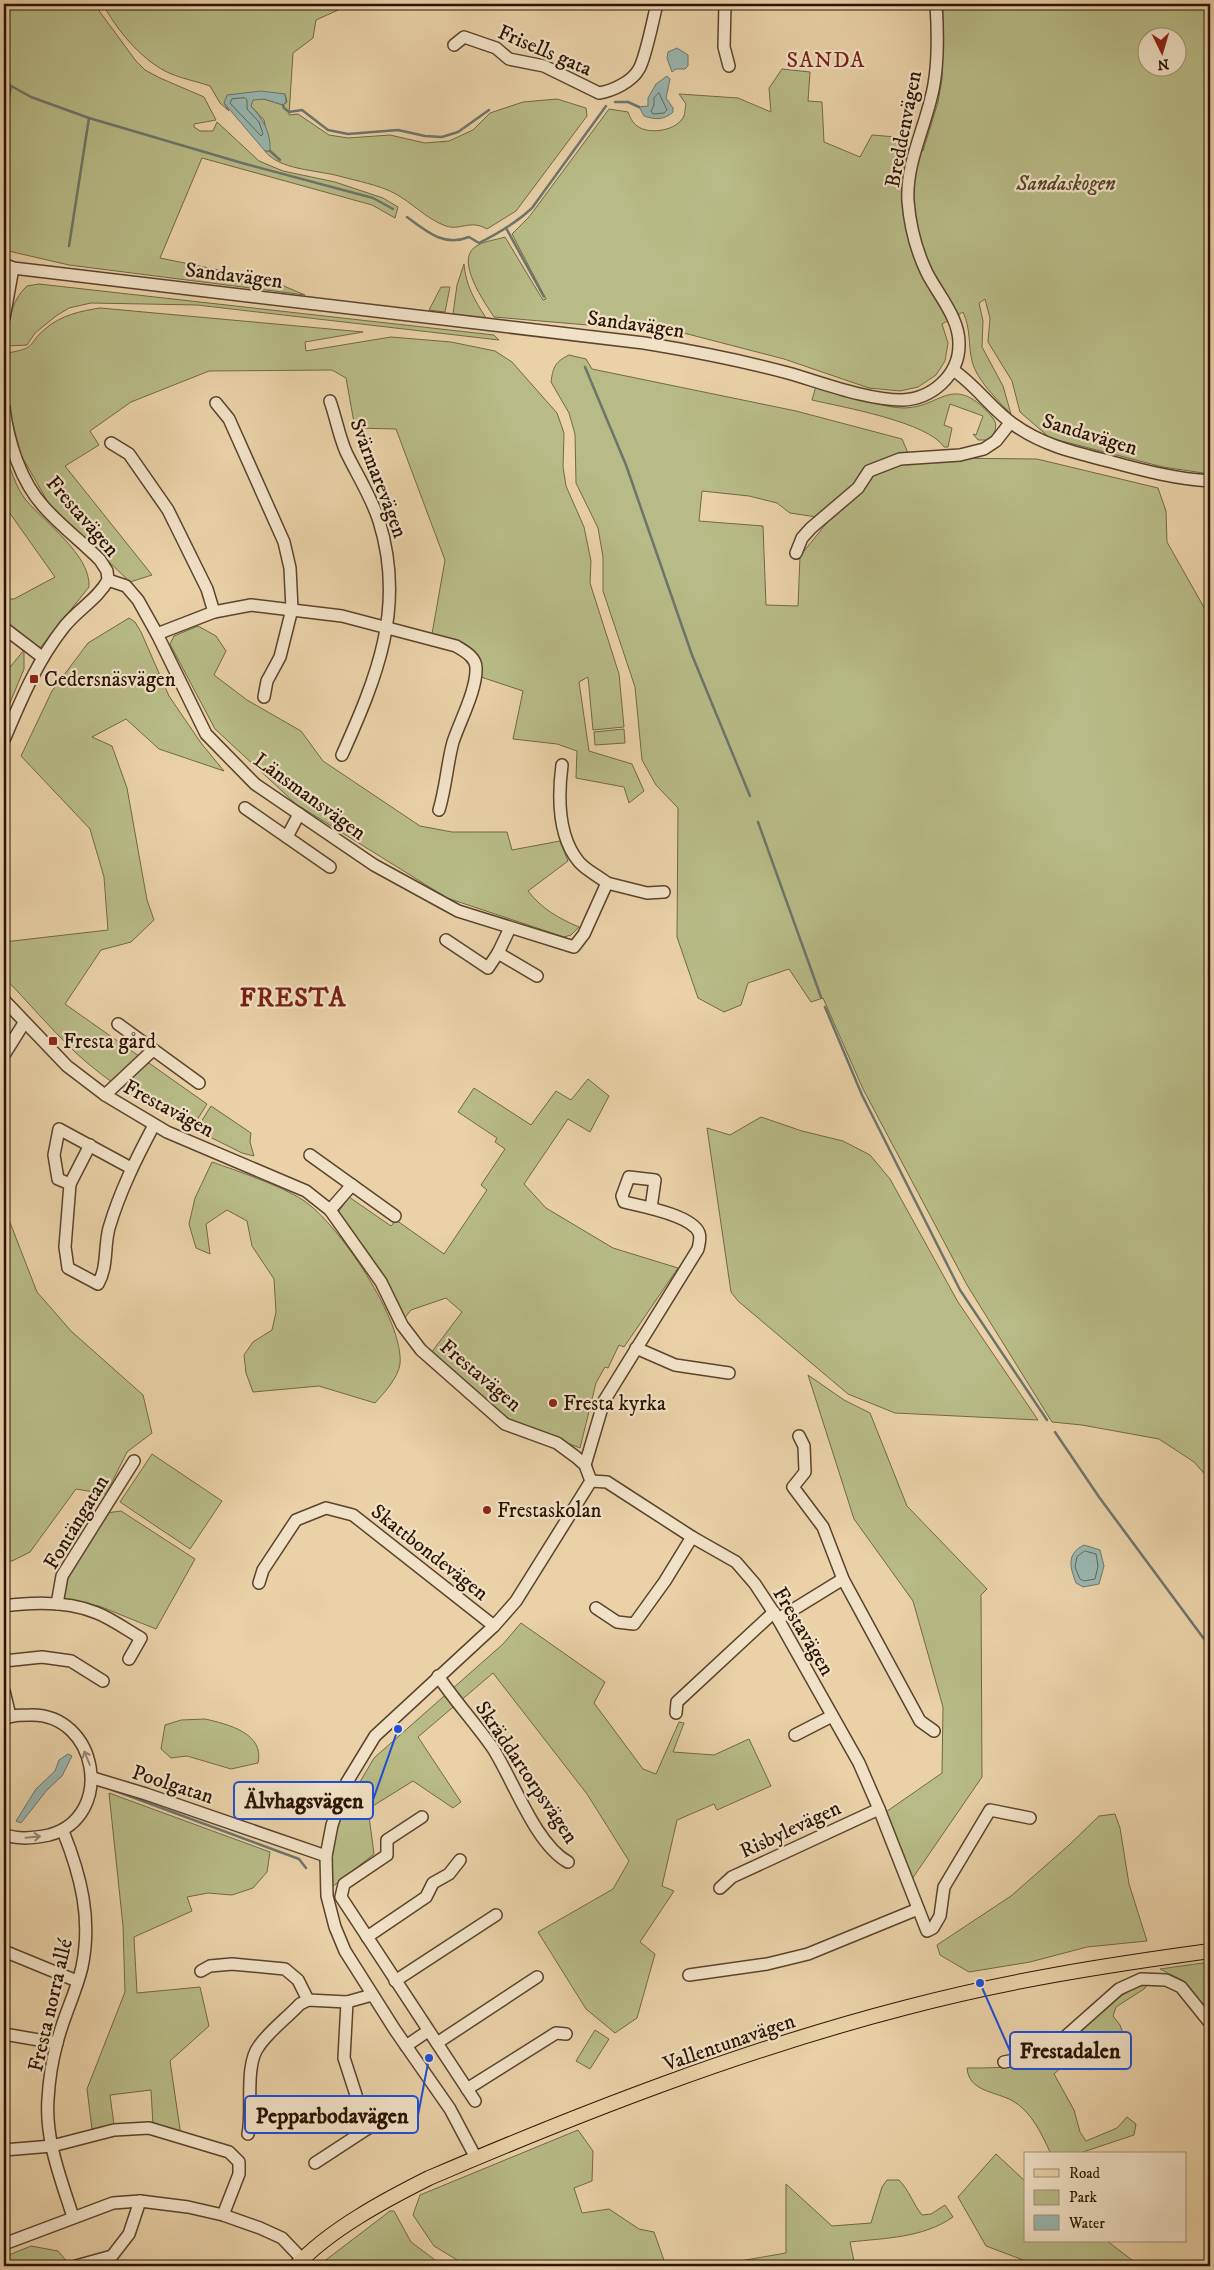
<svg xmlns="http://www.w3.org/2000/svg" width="1214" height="2270" font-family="'IM FELL DW Pica',serif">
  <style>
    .green { fill: #b8bb87; stroke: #716846; fill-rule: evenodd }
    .water { fill: #99b6af; stroke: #6d756b }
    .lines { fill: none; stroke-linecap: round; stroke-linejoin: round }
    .shore { stroke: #62655a; stroke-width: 1 }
    .stream { stroke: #6d756b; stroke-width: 2.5 }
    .minor-casing { stroke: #5a432d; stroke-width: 14 }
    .major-casing { stroke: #2a1404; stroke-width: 16 }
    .minor { stroke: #f1e1c6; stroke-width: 11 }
    .major { stroke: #ead1a8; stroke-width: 14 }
    .oneway { stroke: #97856f }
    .poi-dot { fill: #8f2418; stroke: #f1e1c6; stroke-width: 2 }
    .labels { text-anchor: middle; stroke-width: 4.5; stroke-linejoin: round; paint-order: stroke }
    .street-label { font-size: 21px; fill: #2a1404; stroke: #f1e1c6 }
    .park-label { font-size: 21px; font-style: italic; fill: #55462b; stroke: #f1e1c6 }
    .poi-label { font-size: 21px; fill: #2a1404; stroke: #f1e1c6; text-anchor: start }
    .neighbourhood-label { font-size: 22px; letter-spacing: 1px; fill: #7a1f14; stroke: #f1e1c6 }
    .district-label { font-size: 26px; font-weight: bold; letter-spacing: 1px; fill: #7a1f14; stroke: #f1e1c6 }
    .leader { fill: none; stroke: #1d4ed8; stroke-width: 2 }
    .callout-dot { fill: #1d4ed8; stroke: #f1e1c6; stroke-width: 2 }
    .callout { fill: #f1e1c6; stroke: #1d4ed8; stroke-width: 2 }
    .callout-label { font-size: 22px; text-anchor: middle; font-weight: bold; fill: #2a1404 }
  </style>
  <rect width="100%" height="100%" fill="#ead1a8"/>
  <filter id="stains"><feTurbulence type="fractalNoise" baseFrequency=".004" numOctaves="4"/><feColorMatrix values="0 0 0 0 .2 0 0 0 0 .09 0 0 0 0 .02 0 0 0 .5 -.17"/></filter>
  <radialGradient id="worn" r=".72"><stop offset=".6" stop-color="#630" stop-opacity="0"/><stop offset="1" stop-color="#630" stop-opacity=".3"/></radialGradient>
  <g class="green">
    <path d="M4,4h90l42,57 9,9 15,8 44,19 12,23 -22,4v3l6,4h13l4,-9 42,39 24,10 52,11 48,16 15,9 -3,11 -23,-13 -170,-47 -42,100 112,23 33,14 -236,-30 -65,-15z"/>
    <path d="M103,4h202l1,3 43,-2 -33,15 -3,18 -20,15 -4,62 9,-1 31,21 19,3 42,-3 35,8 24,-2 24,-11 17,-17 33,-11 34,-3 29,9 1,8 -71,95 -29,18c-17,-10 -27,2 -41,-3 -20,-7 -33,-23 -52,-33 -15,-8 -37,-12 -55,-17 -22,-6 -60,-6 -74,-25h5l-6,-31 -13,-14 2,-7h11l19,6 4,-3 -2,-8 -61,9 5,8 -9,-8 -10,-17c-14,-5 -32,-8 -45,-15 -25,-13 -49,-42 -62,-67z"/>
    <path d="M943,4h267v470l-47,-7 -113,-29 -30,-26 -8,-31 -24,-39 2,-24 -5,-19 -6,4 4,18 -1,26 21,39 8,28c-14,-15 -34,-33 -39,-53 -4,-17 -1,-32 -9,-49l-21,12 6,19 -3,18 -9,14 -18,12 -18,4 -31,-3 -85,-29 -108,-28 -43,-6 -34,1 -105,-9c-9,-14 -39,-56 -19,-70 8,-6 21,-7 30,-10l38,63 3,-1 -34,-65 17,-17 80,-108 19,3c2,5 4,10 9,14 12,9 40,5 47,-10 1,-3 1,-8 2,-12l-7,-10 59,4 33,14 -2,-24 13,-19 28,3 -2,29 14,1 2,40 36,15 12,-22 24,2 4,11 23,3 15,-49 4,-23zM1146,38h30v30h-30z"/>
    <path d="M464,264c2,22 10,35 22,54l-33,-4 4,-29z"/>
    <path d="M39,284l455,51 5,5 -302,-35 -106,-2 -22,5 -13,8 -21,17 -8,12 -19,1c0,-22 2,-44 19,-60z"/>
    <path d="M441,287h9l-5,25 -16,-2z"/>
    <path d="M100,308l263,24 -58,10 1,9 85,-14 60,5 44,9 17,11 45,51 7,20 -1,34 3,19 18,41 7,34 -1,22 29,91 5,53 -31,3 -5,-53 -9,5 10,69 43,13 12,27 -15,12 -5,-16 -48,-9 1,-27 -20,-7 -44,-5 10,-48 -42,-14c2,-31 -25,-36 -49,-43l13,-74 -49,-131 -41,-1 -9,-50 -14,-8 -123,1 -78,31 -41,29 9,14 -34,21 87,109 -22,7 -81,-78 -28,-49 -13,-50 -1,-52c31,-5 19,-8 38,-24 16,-14 36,-18 55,-21z"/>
    <path d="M569,355l17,4 6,10 204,42 106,28 6,14 -35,13 68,-8 96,1 121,29 8,23 1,31 43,76v862l-16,-18 -35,-23 -77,-14 -30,-3 -85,-137 -104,-196 -40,-91 -12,4 -22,-33 -41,14 -7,22 -17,7 -26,-14 -21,-61 1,-129 -22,-23 -14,-25 -7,-73 -32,-96v-34l-5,-29 -22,-45 -1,-49 -6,-21 -18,-31c2,-15 4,-20 18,-27zM702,491l47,5 28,7 13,10 40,6 -30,37 -2,50 -32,-1 -3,-79 -64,-5z"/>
    <path d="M816,386c25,7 51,17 77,21 47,8 56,-40 99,10 7,8 3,16 -3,23h-11l-5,-6 3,1 7,-19 -33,-12 -6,21 8,3 -4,19h-4c-16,-25 -102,-40 -132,-47z"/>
    <path d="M4,451c6,15 11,36 22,49 19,23 65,55 63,87l-49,61 -36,-27v-22h10l41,-22 -51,-72z"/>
    <path d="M129,618l6,4 6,10 28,64 32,47 23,28 -65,-22 -33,-30 -34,18 20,9 15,42 20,112 7,20 -23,22 -30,8 -36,54 142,100 -15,24c-42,-20 -83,-44 -117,-76 -25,-24 -48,-51 -71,-75v-35l104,-12 -4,-53 -14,-48 -69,-73 31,-65 36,-48z"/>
    <path d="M198,626l18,10 10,15 -12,24 33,25 54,31 22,30 97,65 32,6h55l5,18 48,-9 8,20 -40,30c14,18 30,27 51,36l-8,8 -7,2 -117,-39 -151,-94 -81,-75 -45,-85 4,-8z"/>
    <path d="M24,650v19l-20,48v-48l7,-3z"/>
    <path d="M624,729l1,14 -30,2 -1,-13z"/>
    <path d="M588,1079l21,17 -19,36 -22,-13 -44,65 22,24 67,40 65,20 -54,79 -5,-2 -11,23 -3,-1 -9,16 -16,65 -74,-29 -75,-66 31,-41 -16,-14 -35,12 -8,10 -66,-106 12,-17 42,29 5,-6 48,34 43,-64 -6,-5 24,-36 -10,-7 2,-4 -39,-26 16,-24 57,37 25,-34 15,9z"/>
    <path d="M211,1106l40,27 -1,9 4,14 -12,-3 -46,-23z"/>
    <path d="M761,1117l41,14 41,10 27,14 20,24 68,123 80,118 -143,-7 -47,-19 -110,-93 -7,-9 -24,-164 23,7z"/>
    <path d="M212,1162c26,9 69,24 91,38 36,24 101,121 97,164 -2,14 -16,29 -25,39l-56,-17 -66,6 -7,-19 -2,-18 9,-13 19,-12 4,-18 -2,-33 -22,-33 -5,-25 -20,-11 -21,14 4,30 -14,-6 -7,-24 6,-26z"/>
    <path d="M4,1207l33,85 34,39 72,64 9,38 -25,19 -21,42 -30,-5 -46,63 -18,9h-8z"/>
    <path d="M808,1375l36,25 26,13 37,93 80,83 -6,6 1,182 -70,102 -29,-65 59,-41 1,-66 -30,-106 -59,-82z"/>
    <path d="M152,1454l70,47 -32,48 -70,-47z"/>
    <path d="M121,1511l74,48 -39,70 -57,-23 -36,-6 4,-22 39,-65z"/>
    <path d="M521,1623l84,59 -11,21 49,66 13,5 23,-52 5,1 -11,29 41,3 35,-16 22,47 -54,24 -3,-6 -37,16 -15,66 12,5 -34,51 15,12 -18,64 -22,15 -29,-24 -48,-77 75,-43 16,-28 -42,-67 -94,-121 -75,64 43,65 -8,6 -40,-27 -45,28 6,45 -42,33 -1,-24 4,-26 8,-26 31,-53 129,-114z"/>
    <path d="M205,1719c22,5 60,14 53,44l-27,6 -44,-13 -16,2 -10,-9 4,-24 16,-5z"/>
    <path d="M109,1793l161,59 -3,20 -14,16 -21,7 -24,-2 -21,4 5,14 -58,26 3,56 63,-6 9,39 -39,35 11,75 -28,-11 -2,-35 -41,5 4,30 -22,4 -5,-40 38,-97 -2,-66z"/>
    <path d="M1115,1814l5,14 9,56 18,57 -60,6 -57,15 -61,10 -29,-17 -3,-10 74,-49 57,-50 31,-30z"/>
    <path d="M1210,1962v52l-26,-33 -24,-12z"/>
    <path d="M1148,1984l-4,5 -28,18 -3,9 7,9 8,21 -7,8 -31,16 -9,-8 -10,-3 -17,15 20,36 6,22 6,9 31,-13 10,-11 9,7 -2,11 -57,19h-26c-9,-19 -19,-42 -38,-53 -18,-10 -44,-9 -46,-33 22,0 67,0 86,-10 11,-5 18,-15 25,-23 20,-21 41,-44 70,-51z"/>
    <path d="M595,2030l14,9 -19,30 -14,-8z"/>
    <path d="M578,2130l15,21 -1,30 -18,7 8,25 27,-4 30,20 15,3 12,34h-199l-33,-20 -21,-31 7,-20z"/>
    <path d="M996,2154l29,27v60h82l33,25h-101l-53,-20 -28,-49z"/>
    <path d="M887,2180h12c10,10 14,24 23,35l9,-1 14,-9 8,12c-30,21 -68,21 -103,25l5,24h-144l75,-13v-69l46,42 39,-3 11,-36z"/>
    <path d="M390,2211h4l17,31 32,24h-125z"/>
    <path d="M31,2246l27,5 11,13 -10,2h-55v-9z"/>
  </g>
  <g class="water">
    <path d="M677,48l11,7v11l-3,3h-9l-4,3 -5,-14 1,-6z"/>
    <path d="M667,76l3,3 -4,19 7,10v4c-9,8 -17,8 -29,4l-5,-9 9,-1v-8l8,-14z"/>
    <path d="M261,91l24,3 1,8 -3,3 -19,-6 -11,1 -2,6c12,13 20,26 19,45h-5l-41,-48 3,-8z"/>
    <path d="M1084,1545l16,5 4,16 -5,18 -16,3 -7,-4c-6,-16 -10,-29 8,-38z"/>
    <path d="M68,1754l4,2 -10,20 -15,14 -26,33 -5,-2 20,-32 19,-18 4,-11z"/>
  </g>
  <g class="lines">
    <g class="shore">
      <path d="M659,93l8,17 -3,3 -11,1 -2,-3 3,-6v-7z"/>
      <path d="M245,98l2,2v9l12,13 4,12 -2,2 -31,-33 2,-4z"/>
      <path d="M1085,1551l11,3 2,12 -3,13 -11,2 -4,-2 -5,-12 2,-10z"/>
    </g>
    <g class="stream">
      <path d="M4,82l27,15 58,21 153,45 131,35 20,11"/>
      <path d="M615,102h13l11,5"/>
      <path d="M283,105l1,3 5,4 13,-2 26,20 20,4 50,-4 27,6 17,1 16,-5 31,-22"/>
      <path d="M4,122l7,-36"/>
      <path d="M270,151l10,9"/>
      <path d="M407,217c20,15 37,30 62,20l10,6c20,-10 37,-20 53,-35l74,-102"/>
      <path d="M506,228l38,69"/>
      <path d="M69,246l20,-128"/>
      <path d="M585,367l41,98 66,190 58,141"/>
      <path d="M758,822l63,175"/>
      <path d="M825,1007l37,88 98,195 87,130"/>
      <path d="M1055,1432l44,65 111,150"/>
      <path d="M113,1790l186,69 7,9"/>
    </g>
    <g class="minor-casing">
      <g id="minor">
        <path d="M725,4l-1,43 5,19"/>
        <path d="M454,45l10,-8 32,11 13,11 35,7 55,27c13,-2 33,-11 40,-24 7,-12 14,-50 18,-65"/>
        <path d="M4,264l9,4 631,75c49,8 96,17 144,30 35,10 79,27 114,27 30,-1 57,-25 57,-55 1,-26 -20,-49 -32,-72 -11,-23 -17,-46 -19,-72 -2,-36 15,-69 23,-103 8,-29 7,-64 5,-94"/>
        <path d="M4,318l9,-50"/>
        <path d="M953,370c23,15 38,39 60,54 30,22 64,29 99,38 33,9 65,17 98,19"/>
        <path d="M330,401c6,17 9,35 16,51 11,23 25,44 33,69 27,86 -2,156 -37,234"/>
        <path d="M216,403l13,16 55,123 6,26 2,41 -12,48 -13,24 -3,16"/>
        <path d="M4,408c4,34 17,74 40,99 17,19 38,35 56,53l7,11 1,9c-10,19 -31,30 -44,47 -27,34 -43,73 -60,113"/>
        <path d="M111,443l18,11 39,56 39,79 7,23"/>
        <path d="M796,553l6,-15 9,-10 47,-40 11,-17 31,-12 60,-4 24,-6 12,-8 14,-18"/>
        <path d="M108,580l18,6 12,14 19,34 49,100 49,50 119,81 84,46 116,36 10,-13 23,-51c-9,-7 -21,-13 -28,-21 -21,-25 -21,-66 -17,-97"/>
        <path d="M4,628l38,29"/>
        <path d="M157,634l57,-22 37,-7 91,11 114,30c8,5 20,11 20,22 1,21 -16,53 -23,74 -6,22 -7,45 -14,68"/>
        <path d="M245,808l85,59"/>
        <path d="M287,837l12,-23"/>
        <path d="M607,883l40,10 17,-1"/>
        <path d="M446,940l42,28 10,-15 39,23"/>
        <path d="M498,953l12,-25"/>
        <path d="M4,1000l63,66 38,29 62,37 139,59 24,19 51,72 21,43 19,25 84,74 52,19 19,14 9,8 6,16"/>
        <path d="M118,1024l81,59"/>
        <path d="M4,1055l20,-32"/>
        <path d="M105,1095l48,-45"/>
        <path d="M90,1145l-20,39 -5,63 3,21 30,16c10,-17 6,-38 11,-56 11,-37 27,-69 45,-103"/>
        <path d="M310,1155l85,61"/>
        <path d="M70,1184l-12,-5 -4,-24 5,-26 72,39"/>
        <path d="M330,1210l22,-25"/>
        <path d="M636,1348l39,17 54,8"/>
        <path d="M799,1436l5,10 1,26 -12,15 30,40 20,52 77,142 14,10"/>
        <path d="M585,1465l19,-64 94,-152c1,-5 3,-11 1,-16 -7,-18 -58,-27 -75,-31l-2,-6 7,-19 26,3 -4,28"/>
        <path d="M591,1481l16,1 85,55 44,25 19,22 23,35 81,144 20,46 48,122 6,-3 7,-12 4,-29 46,-77 40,8"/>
        <path d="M259,1583l4,-13 33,-50 30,-12 27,7 141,111"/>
        <path d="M57,1604l5,-28 72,-115"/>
        <path d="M4,1606c30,-4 64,-5 93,7 15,6 30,17 44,25l-12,21"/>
        <path d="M596,1608l21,14 17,2 31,-43 27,-44"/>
        <path d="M778,1619l65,-40"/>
        <path d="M4,1661l38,-4 29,4 32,20"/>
        <path d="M438,1676c17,25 37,47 54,71 21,32 43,97 76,115"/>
        <path d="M4,1691l6,25"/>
        <path d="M676,1713l1,-11 97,-90"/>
        <path d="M4,1719c8,-4 16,-4 26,-4 68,-2 86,102 19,120 -14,3 -32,5 -45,-1"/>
        <path d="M795,1735l37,-19"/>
        <path d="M93,1778l53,16 180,62"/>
        <path d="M422,1817l-35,23v15l-43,29 -3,13 134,204"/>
        <path d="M63,1831c18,45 29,88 19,136 -6,26 -19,50 -25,76 -5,18 -8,38 -9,56 -3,41 13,80 25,118"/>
        <path d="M720,1888l12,-11 147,-68"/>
        <path d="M367,1937l59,-40 7,-14 16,-9 11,-14"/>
        <path d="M4,1951l73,30"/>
        <path d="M201,1971l9,-5 22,-2 53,5 13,11 10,20"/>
        <path d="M689,1975l78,-11 41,-10 110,-45"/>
        <path d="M395,1981l101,-66"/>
        <path d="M4,2034l53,9"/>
        <path d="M437,2043l100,-66"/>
        <path d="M406,2046l22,-15"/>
        <path d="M1004,2062l36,-7 17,-11 62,-55 22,-10 25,1 15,7 29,36"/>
        <path d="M467,2089l89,-56 10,1"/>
        <path d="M367,2129l-23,-71 3,-56 25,-7"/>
        <path d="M248,2134c5,-24 -4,-69 11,-88 10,-15 28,-28 41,-42l8,-4 39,2"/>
        <path d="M4,2150l48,-4 62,-16 35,-2 80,24 10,10v12l-16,41"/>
        <path d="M476,2158l-26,-49 -55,-79 -50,-79 -10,-24 -8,-31 -1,-40 6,-31 15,-43 28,-46 119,-110 22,-25 75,-120"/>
        <path d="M315,2163l52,-34 36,-17"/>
        <path d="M4,2244l109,-41 27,-2 48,6 35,8 37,13 22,10 20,21"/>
        <path d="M76,2266l36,-10 17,-22 11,-33"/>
      </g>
    </g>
    <g class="major-casing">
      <path id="major" d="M296,2266c33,-36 89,-66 133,-88 154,-66 313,-128 475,-170 101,-27 203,-43 306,-57"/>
    </g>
    <use href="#minor" class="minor"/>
    <use href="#major" class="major"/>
  </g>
  <defs><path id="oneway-shaft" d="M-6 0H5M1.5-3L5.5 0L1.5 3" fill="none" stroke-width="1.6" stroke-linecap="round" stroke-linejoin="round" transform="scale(1.25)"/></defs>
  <g class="oneway">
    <use href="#oneway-shaft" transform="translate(87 1758) rotate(-112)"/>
    <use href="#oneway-shaft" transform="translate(33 1837) rotate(-5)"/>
  </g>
  <g class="poi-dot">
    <rect x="29" y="674" width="10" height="10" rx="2.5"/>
    <rect x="48" y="1036" width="10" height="10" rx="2.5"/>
    <circle cx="553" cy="1403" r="5"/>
    <circle cx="487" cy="1510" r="5"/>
  </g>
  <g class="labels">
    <g class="street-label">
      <text transform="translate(545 50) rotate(23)" y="7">Frisells gata</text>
      <text transform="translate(903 129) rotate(-79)" y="7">Breddenvägen</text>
      <text transform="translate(234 275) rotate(7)" y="7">Sandavägen</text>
      <text transform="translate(636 324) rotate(8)" y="7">Sandavägen</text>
      <text transform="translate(1090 434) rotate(17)" y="7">Sandavägen</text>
      <text transform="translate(379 478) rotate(69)" y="7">Svärmarevägen</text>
      <text transform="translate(83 516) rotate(49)" y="7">Frestavägen</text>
      <text transform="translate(310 796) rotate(36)" y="7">Länsmansvägen</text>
      <text transform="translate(169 1108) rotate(28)" y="7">Frestavägen</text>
      <text transform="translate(481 1375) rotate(40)" y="7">Frestavägen</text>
      <text transform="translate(76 1522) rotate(-59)" y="7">Fontängatan</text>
      <text transform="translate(430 1552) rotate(38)" y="7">Skattbondevägen</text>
      <text transform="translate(804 1631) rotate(59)" y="7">Frestavägen</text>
      <text transform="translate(527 1772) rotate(56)" y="7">Skräddartorpsvägen</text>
      <text transform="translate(173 1784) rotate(18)" y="7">Poolgatan</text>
      <text transform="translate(790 1829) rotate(-25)" y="7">Risbylevägen</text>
      <text transform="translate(50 2005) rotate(-77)" y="7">Fresta norra allé</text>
      <text transform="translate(729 2042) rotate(-19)" y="7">Vallentunavägen</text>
    </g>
    <g class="park-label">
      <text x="1066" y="190">Sandaskogen</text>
    </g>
    <g class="poi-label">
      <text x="44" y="686">Cedersnäsvägen</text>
      <text x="63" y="1048">Fresta gård</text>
      <text x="563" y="1410">Fresta kyrka</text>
      <text x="497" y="1517">Frestaskolan</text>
    </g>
    <g class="neighbourhood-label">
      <text x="826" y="67">SANDA</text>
    </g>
    <g class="district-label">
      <text x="293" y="1006">FRESTA</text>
    </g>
  </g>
  <path class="leader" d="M398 1729L373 1800M980 1983L1010 2051M429 2058L418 2115"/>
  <g class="callout-dot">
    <circle cx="398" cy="1729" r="5"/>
    <circle cx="980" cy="1983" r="5"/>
    <circle cx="429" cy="2058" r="5"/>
  </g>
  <g class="callout">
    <rect x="234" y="1782" width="139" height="37" rx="5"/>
    <rect x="1010" y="2032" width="121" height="37" rx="5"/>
    <rect x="245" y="2096" width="173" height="37" rx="5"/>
  </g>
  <g class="callout-label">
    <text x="304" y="1808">Älvhagsvägen</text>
    <text x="1070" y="2058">Frestadalen</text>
    <text x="332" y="2123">Pepparbodavägen</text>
  </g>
  <rect width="1214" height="2270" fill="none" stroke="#ead1a8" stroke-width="20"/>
  <rect x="5" y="5" width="1204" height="2260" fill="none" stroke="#2a1404" stroke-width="2.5"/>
  <rect x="10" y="10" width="1194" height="2250" fill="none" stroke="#2a1404"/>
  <rect x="1024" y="2152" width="162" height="90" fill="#f1e1c6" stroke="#a18f78"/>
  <rect x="1034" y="2169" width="25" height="8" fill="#ead1a8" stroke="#a18f78"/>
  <text x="1069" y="2178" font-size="15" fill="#2a1404">Road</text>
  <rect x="1034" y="2190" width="25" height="15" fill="#b8bb87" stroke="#a18f78"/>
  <text x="1069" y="2202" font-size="15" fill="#2a1404">Park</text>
  <rect x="1034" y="2215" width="25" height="15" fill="#99b6af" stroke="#a18f78"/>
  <text x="1069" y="2228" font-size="15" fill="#2a1404">Water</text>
  <g transform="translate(1162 52) rotate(175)"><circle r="24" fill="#f1e1c6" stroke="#a18f78"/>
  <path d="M0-4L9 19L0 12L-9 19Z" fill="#8f2418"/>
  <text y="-8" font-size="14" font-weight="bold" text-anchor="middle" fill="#2a1404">N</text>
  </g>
  <rect width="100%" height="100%" filter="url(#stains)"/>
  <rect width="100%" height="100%" fill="url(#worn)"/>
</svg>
